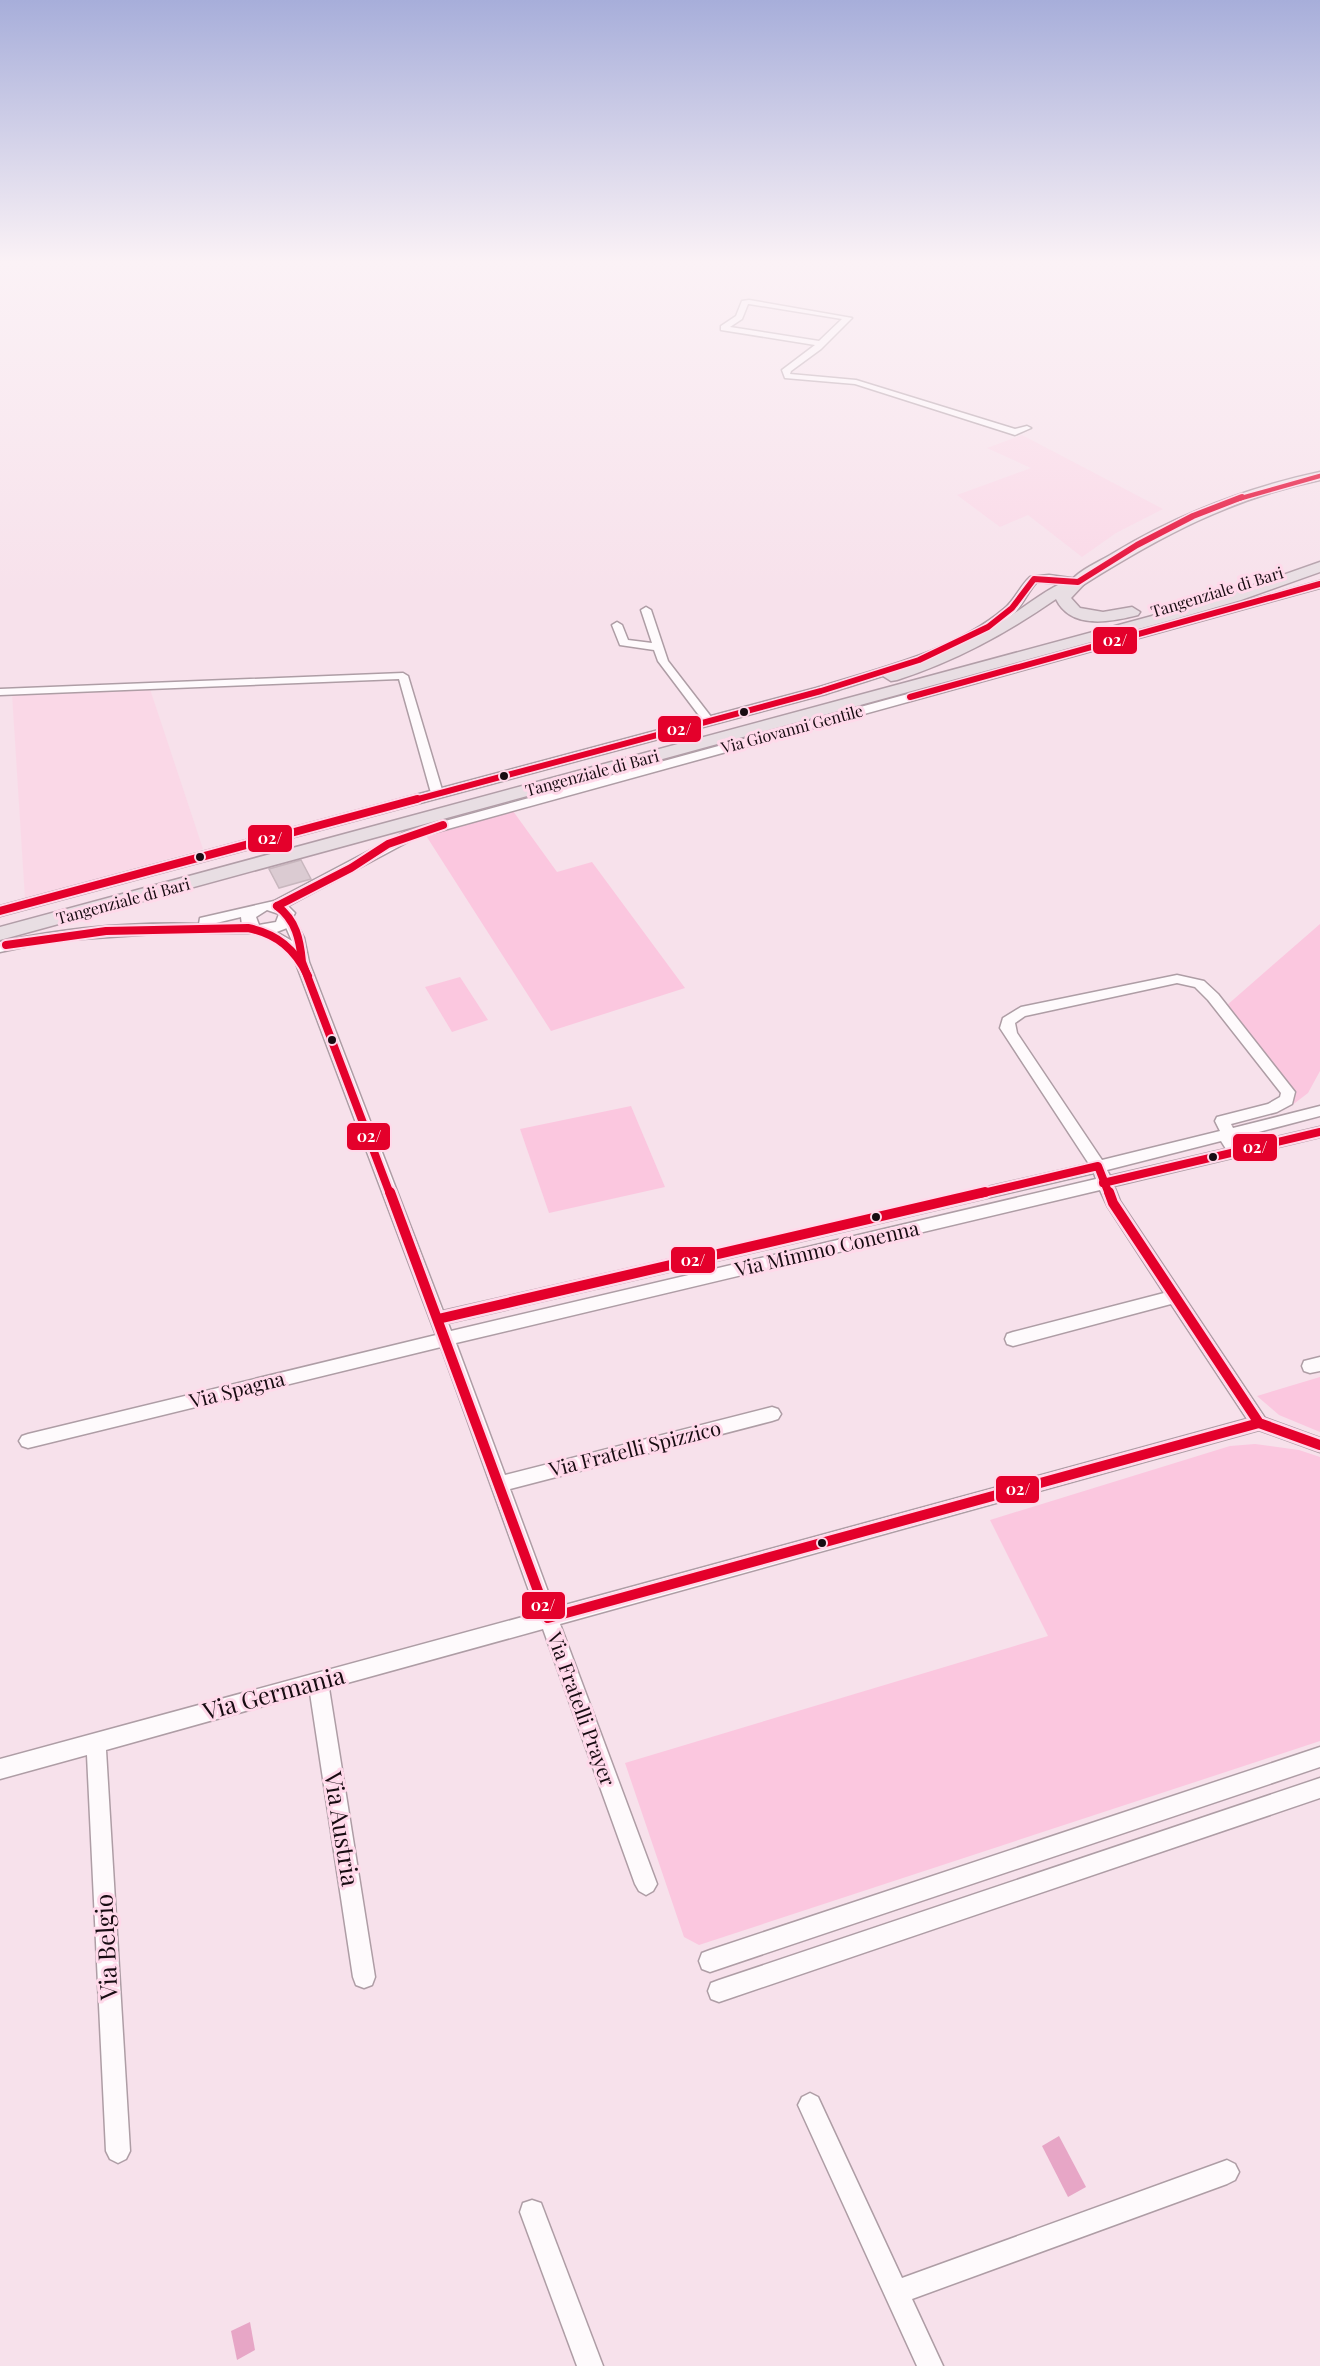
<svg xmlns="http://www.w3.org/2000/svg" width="1320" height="2366" font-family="'Playfair Display',serif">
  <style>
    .built { fill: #fad8e7 }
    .green { fill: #fbc7df }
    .water { fill: #e7a6c6 }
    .building { fill: #dbcbd2; stroke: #c8b7be; stroke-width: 1.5 }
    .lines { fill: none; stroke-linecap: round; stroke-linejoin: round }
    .minor-casing { stroke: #ae9da5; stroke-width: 3 }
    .tertiary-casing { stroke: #ae9da5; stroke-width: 3 }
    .primary-casing { stroke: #b29ea8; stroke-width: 3 }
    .trunk-casing { stroke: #b29ea8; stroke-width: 3 }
    .minor { fill: #fefafc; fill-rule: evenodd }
    .tertiary { fill: #fefafc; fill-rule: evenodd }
    .primary { fill: #eee5e9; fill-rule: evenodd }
    .trunk { fill: #e8dee3; fill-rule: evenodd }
    .bus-1-far3-casing { stroke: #ffd9ea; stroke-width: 7 }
    .bus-1-far2-casing { stroke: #ffd9ea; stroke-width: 9 }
    .bus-1-far1-casing { stroke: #ffd9ea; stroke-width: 12 }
    .bus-1-casing { stroke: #ffd9ea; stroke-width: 15 }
    .bus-1-far3 { stroke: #e4002b; stroke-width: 4.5 }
    .bus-1-far2 { stroke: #e4002b; stroke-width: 6 }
    .bus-1-far1 { stroke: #e4002b; stroke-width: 8 }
    .bus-1 { stroke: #e4002b; stroke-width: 10 }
    .bus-dot { fill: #180c12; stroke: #ffd9ea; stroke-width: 2 }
    .labels { text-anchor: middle; stroke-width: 6; stroke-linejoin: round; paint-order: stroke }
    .far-street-label { font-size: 16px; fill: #180c12; stroke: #ffd9ea }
    .street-label { font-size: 20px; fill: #180c12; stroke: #ffd9ea }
    .near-street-label { font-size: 24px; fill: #180c12; stroke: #ffd9ea }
    .line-badge { stroke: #ffd9ea; stroke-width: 2 }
    .badge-label { font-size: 16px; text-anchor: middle; font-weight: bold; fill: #fff }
  </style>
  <rect width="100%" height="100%" fill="#f7e1eb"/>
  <g class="built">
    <path d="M1022,435l141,74 -47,24 -34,24 -54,-42 -28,12 -43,-32 74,-27 -44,-20z"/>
    <path d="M150,689l53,160 -178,50 -13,-205z"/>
  </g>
  <g class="green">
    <path d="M513,811l44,61 35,-10 93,126 -134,43 -126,-197z"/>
    <path d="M1320,924v147l-12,22 -17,13 4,-11 -2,-7 -67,-82z"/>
    <path d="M460,977l28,43 -36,12 -27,-45z"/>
    <path d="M631,1106l34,81 -116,26 -29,-84z"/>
    <path d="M1320,1377v55l-41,-17 -22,-19z"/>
    <path d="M1255,1444l44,6 21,7v284l-621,204 -15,-8 -59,-174 423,-127 -58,-116 240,-74z"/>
  </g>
  <g class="water">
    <path d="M1059,2136l27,51 -18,10 -26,-51z"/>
    <path d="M250,2322l5,28 -18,10 -6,-29z"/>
  </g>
  <path class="building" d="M301,860l10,19 -32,9 -10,-19z"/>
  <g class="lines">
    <g class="minor-casing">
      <g id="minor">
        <path d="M749,300l103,18 -31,31 -30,22 -1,3 66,6 159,49 12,-3 4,2 -16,7 -160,-51 -70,-6 -3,-8 33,-25 -94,-15v-4l15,-10 6,-15zM748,304h1l93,15 -23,22 -89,-14 12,-8z"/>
        <path d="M646,607l5,3 17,51 44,57v4h-8l-46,-61 -4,-11 -34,-5 -8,-20 5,-3 5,3 6,15 24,3 -11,-33z"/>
        <path d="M403,673l5,3 35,117 -2,2h-8l-2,-2 -32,-114 -399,16v-6z"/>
        <path d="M287,912l4,1 13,25 5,24 134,349 646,-147 -89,-136 3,-10 18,-11 156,-32 27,6 14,13 77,98 -3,12 -15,8 -46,12 2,4 87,-22v10l-84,22v3l6,4 78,-18v10l-206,49 6,15 145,217 55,20v14l-61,-22 -699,194 97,260 -4,7 -7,4 -7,-4 -4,-7 -92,-255 -214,59 46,289 -3,8 -8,3 -8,-3 -3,-8 -43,-284 -204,57 24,401 -4,8 -8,4 -8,-4 -4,-8 -19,-396 -87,24v-20l537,-146 -96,-266 -413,101 -6,-2 -3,-5 3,-5 6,-2 408,-99 -141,-374 -14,-16 -24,-15 1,-3h10l24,14 -11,-25zM1177,983l18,4 13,13 73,93 -1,4 -12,7 -51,13 -2,4 5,10 -118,29 -85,-127 -2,-10 10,-7zM1221,1141l5,8 -116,27 -3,-6zM1094,1173l2,6 -645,152 -3,-8zM1100,1190l8,17 56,86 -151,39 -6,2 -2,5 2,5 6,2 158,-42 76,115 -693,189 -44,-119 262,-68 6,-2 3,-5 -3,-5 -6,-2 -267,68 -49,-132z"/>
        <path d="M1320,1357v14l-10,2 -6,-2 -2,-5 2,-5z"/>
        <path d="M1320,1747v20l-610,205 -8,-3 -3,-8 3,-8 8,-3z"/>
        <path d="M1320,1778v20l-601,204 -8,-3 -3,-8 3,-8 8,-3z"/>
        <path d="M810,2093l8,4 84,181 325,-118 8,4 4,8 -4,8 -8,4 -315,115 31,67h-26l-119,-261 4,-8z"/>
        <path d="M532,2200l9,3 62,163h-26l-57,-154 3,-9z"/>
      </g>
    </g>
    <g class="tertiary-casing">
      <g id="tertiary">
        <path d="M1049,575l29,4 6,3 -6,3 -41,-3c-10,10 -14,24 -25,33 -52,43 -124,58 -186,79l-826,222v-10l816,-218c63,-20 137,-36 188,-79 11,-9 16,-23 26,-32z"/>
        <path d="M1320,581v7l-905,250 -127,68 7,7 -8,15 -13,5h-106l-116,8 -52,11v-10c65,-14 132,-20 199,-18l1,-6 74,-17 131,-69zM267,910l12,4 -3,8 -17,3 -3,-8zM241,917l1,8 -30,-1z"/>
      </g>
    </g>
    <g class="primary-casing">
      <path id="primary" d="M1320,472v8c-90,19 -159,56 -237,105l-5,2 -8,-5c9,-12 29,-20 42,-28 66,-40 133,-66 208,-82z"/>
    </g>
    <g class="trunk-casing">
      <g id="trunk">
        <path d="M1320,562v10l-79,28 -66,19 -1175,321v-13l1163,-314 66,-19z"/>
        <path d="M1078,577l8,5 -15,16 9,10 23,4 29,-5 8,5 -2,3c-27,7 -67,15 -82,-16 -51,35 -100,62 -159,81l-6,1 -8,-5 2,-4c40,-12 78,-27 114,-49 26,-15 50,-38 79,-46z"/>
      </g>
    </g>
    <use href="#minor" class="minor"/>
    <use href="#tertiary" class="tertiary"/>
    <use href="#primary" class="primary"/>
    <use href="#trunk" class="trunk"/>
    <g class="bus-1-far3-casing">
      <path id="bus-1-far3" d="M1238,499l82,-23"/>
    </g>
    <g class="bus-1-far2-casing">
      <g id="bus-1-far2">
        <path d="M910,697l410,-113"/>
        <path d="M411,801l410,-110 98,-31 69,-33 24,-19 22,-29 44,3 59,-37 56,-29 49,-19"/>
      </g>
    </g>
    <g class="bus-1-far1-casing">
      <g id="bus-1-far1">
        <path d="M277,906c19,14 23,34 25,56l88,232"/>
        <path d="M277,906l74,-38 37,-24 55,-19"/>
        <path d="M0,911l417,-112"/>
        <path d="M6,945l100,-14 142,-3c29,6 47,21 60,48"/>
        <path d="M1103,1183l217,-51"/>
        <path d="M979,1194l119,-28 11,28"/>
      </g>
    </g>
    <g class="bus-1-casing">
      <g id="bus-1">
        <path d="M390,1192l158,426 711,-195"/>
        <path d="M1109,1192l4,11 146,220 61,22"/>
        <path d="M438,1319l547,-127"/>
      </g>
    </g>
    <use href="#bus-1-far3" class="bus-1-far3"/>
    <use href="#bus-1-far2" class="bus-1-far2"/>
    <use href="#bus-1-far1" class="bus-1-far1"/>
    <use href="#bus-1" class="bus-1"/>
  </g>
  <linearGradient id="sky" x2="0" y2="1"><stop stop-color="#a7aeda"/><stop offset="0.44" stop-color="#fbf2f6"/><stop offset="1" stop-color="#fbf2f6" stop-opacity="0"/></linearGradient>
  <rect width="1320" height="596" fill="url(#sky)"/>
  <g class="bus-dot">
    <circle cx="744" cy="712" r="5"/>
    <circle cx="504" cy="776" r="5"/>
    <circle cx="200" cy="857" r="5"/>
    <circle cx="332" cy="1040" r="5"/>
    <circle cx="1213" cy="1157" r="5"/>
    <circle cx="876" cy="1217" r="5"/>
    <circle cx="822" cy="1543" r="5"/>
  </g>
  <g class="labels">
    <g class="far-street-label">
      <text transform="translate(1217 592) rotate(-17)" y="6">Tangenziale di Bari</text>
      <text transform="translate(792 729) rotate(-15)" y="6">Via Giovanni Gentile</text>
      <text transform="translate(592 773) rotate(-15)" y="6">Tangenziale di Bari</text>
      <text transform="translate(123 901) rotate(-15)" y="6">Tangenziale di Bari</text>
    </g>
    <g class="street-label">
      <text transform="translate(827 1249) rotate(-13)" y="7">Via Mimmo Conenna</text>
      <text transform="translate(237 1390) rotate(-14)" y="7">Via Spagna</text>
      <text transform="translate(635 1449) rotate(-14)" y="7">Via Fratelli Spizzico</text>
      <text transform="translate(581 1709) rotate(70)" y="7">Via Fratelli Prayer</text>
    </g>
    <g class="near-street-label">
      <text transform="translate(274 1694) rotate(-15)" y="8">Via Germania</text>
      <text transform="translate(341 1829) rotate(81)" y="8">Via Austria</text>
      <text transform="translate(107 1947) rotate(-93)" y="8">Via Belgio</text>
    </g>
  </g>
  <g class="line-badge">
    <rect x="1092" y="626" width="46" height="29" rx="6" fill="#e4002b"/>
    <rect x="657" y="715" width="45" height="28" rx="6" fill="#e4002b"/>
    <rect x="247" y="824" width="46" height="29" rx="6" fill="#e4002b"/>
    <rect x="346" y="1122" width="45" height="29" rx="6" fill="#e4002b"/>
    <rect x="1232" y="1133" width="46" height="29" rx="6" fill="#e4002b"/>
    <rect x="670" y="1246" width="46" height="28" rx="6" fill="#e4002b"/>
    <rect x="995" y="1475" width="45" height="29" rx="6" fill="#e4002b"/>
    <rect x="521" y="1591" width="45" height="29" rx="6" fill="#e4002b"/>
  </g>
  <g class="badge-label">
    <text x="1115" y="646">02/</text>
    <text x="679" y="735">02/</text>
    <text x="270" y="844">02/</text>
    <text x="369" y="1142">02/</text>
    <text x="1255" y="1153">02/</text>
    <text x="693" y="1266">02/</text>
    <text x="1018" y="1495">02/</text>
    <text x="543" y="1611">02/</text>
  </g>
</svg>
